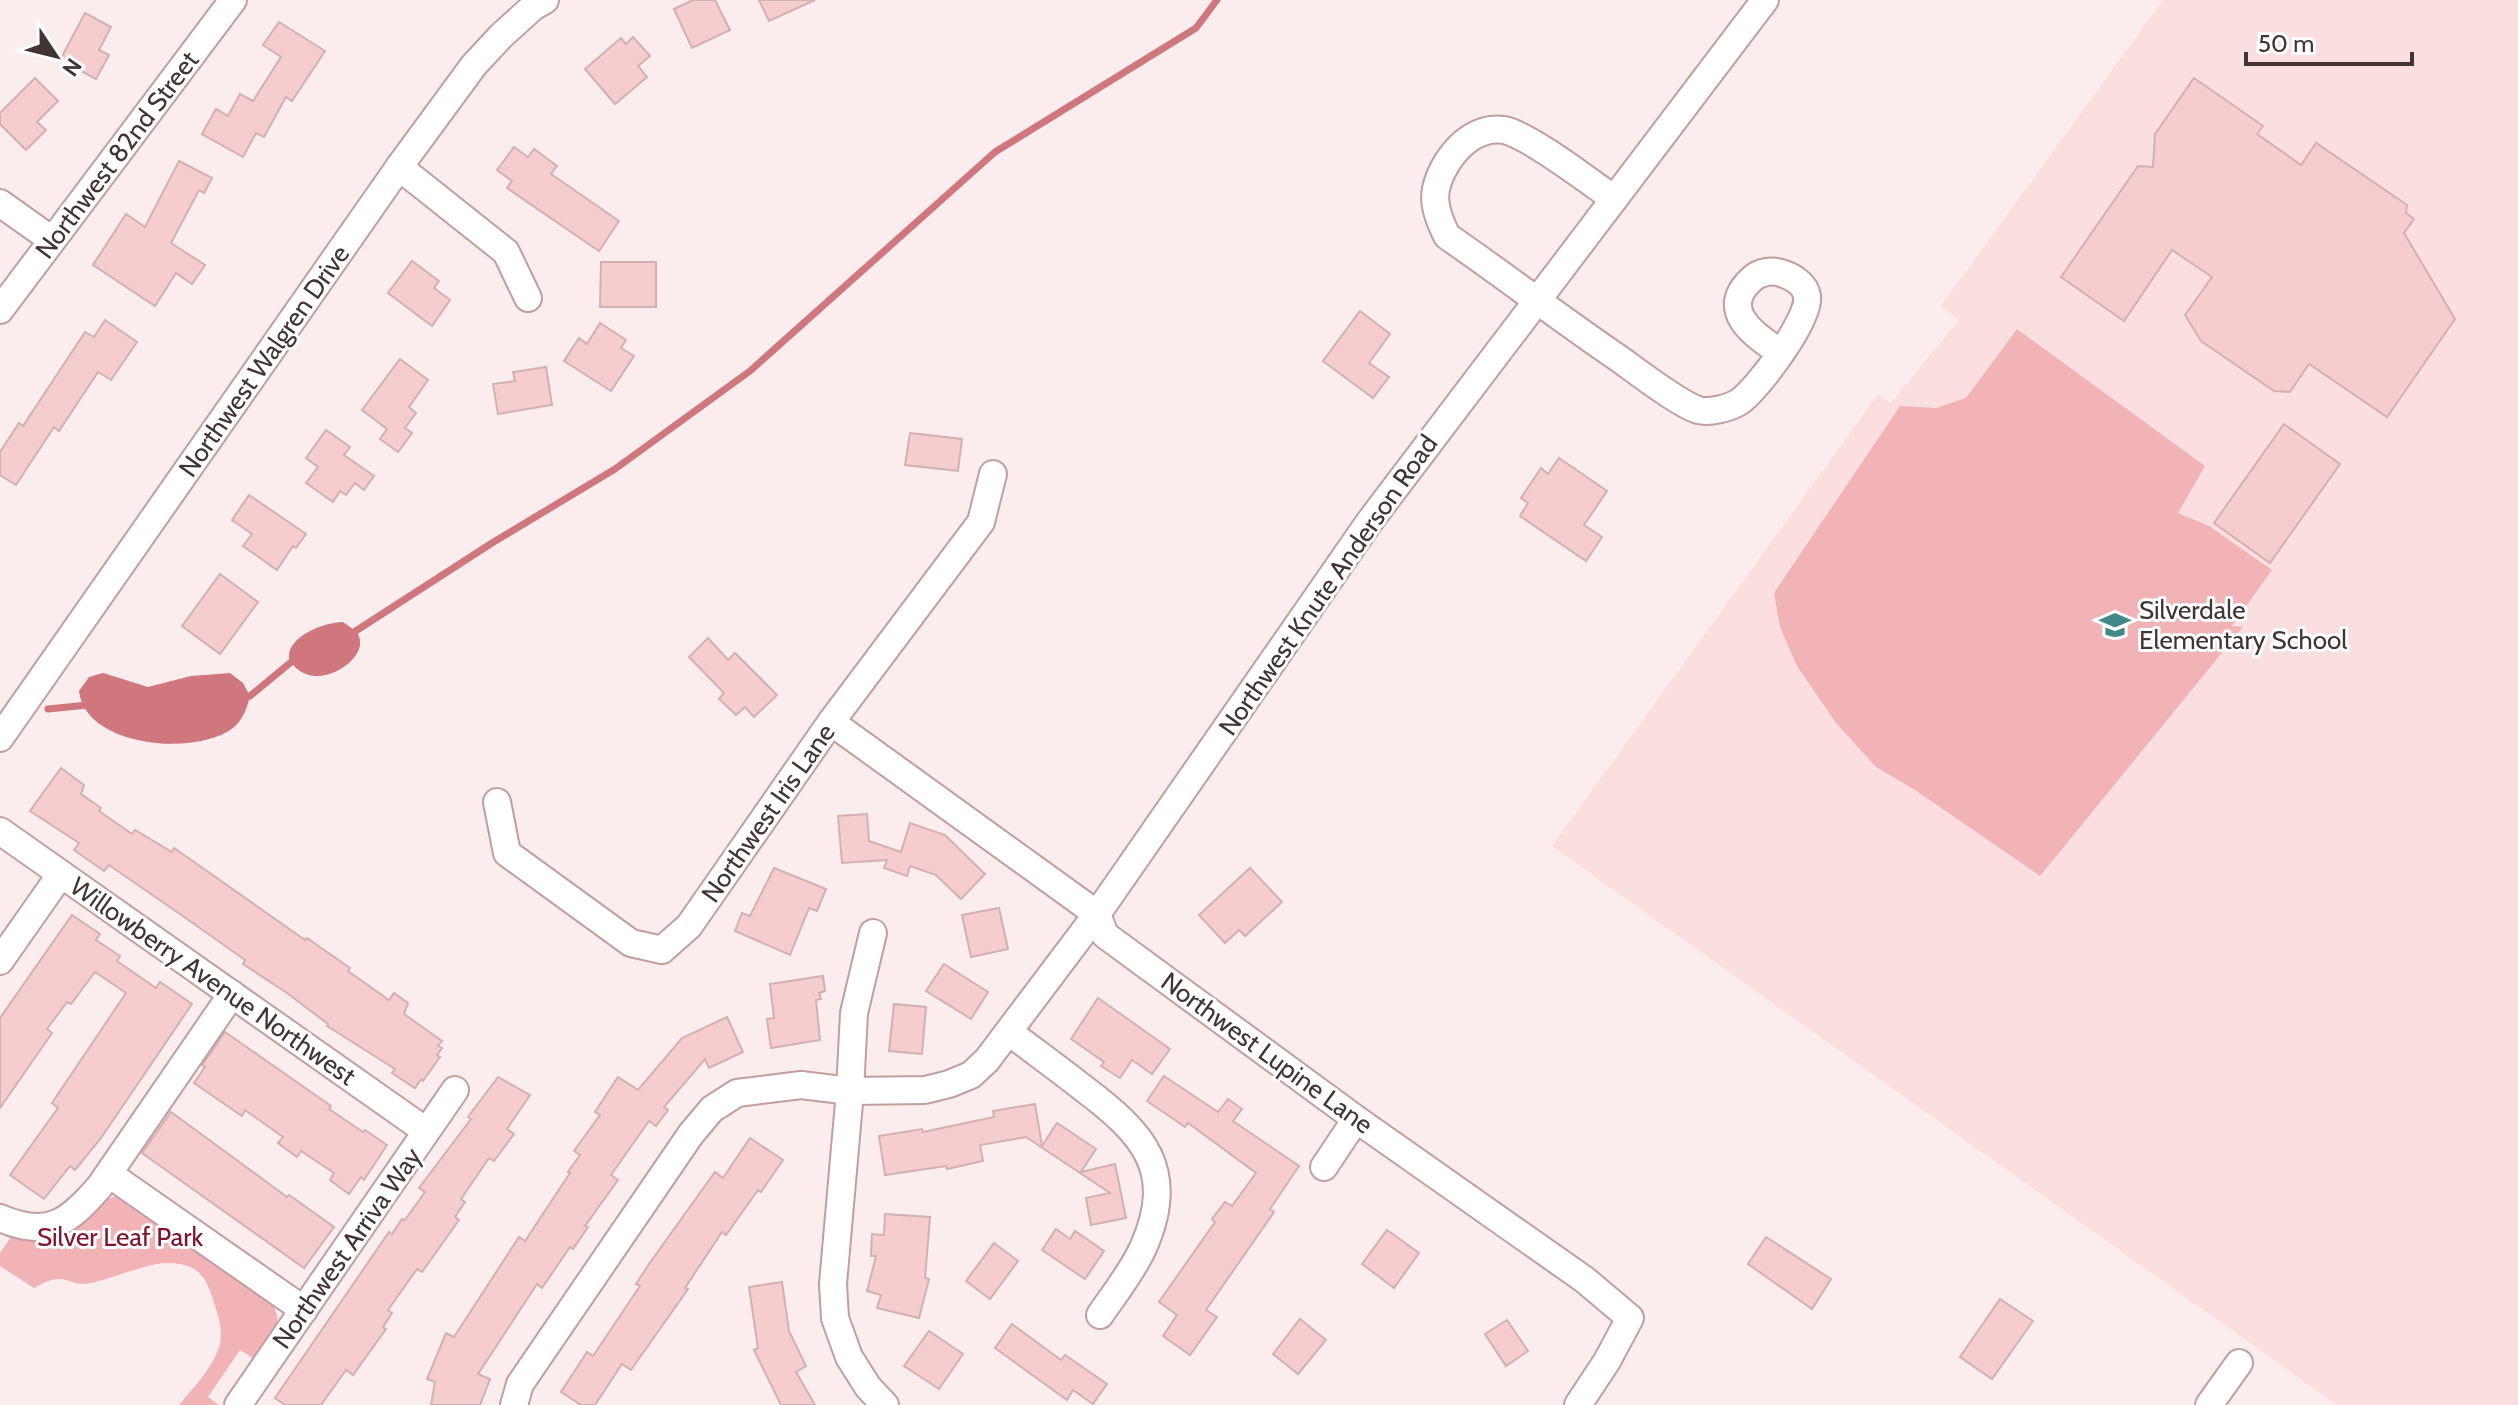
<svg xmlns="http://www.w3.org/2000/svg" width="2518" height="1405" font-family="Cabin,sans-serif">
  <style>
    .built { fill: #fbdfe0 }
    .green { fill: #f2b3b6 }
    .water { fill: #d0777e }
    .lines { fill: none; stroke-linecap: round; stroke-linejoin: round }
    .stream { stroke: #d0777e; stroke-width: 7 }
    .building { fill: #f5cdcf; stroke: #d3b0b1; stroke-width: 2 }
    .minor-casing { stroke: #c19ea0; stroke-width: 30 }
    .minor { stroke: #fff; stroke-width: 26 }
    .labels { text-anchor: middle; stroke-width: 6; stroke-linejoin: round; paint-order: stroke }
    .street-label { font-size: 26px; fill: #423434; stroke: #fff }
    .poi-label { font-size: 26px; fill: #423434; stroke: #fff; text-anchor: start }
    .park-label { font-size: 26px; fill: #81142c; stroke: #fff }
  </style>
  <rect width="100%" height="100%" fill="#fbeced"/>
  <path class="built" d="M2163,0h355v1405h-181l-785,-559 326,-452 13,9 68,-83 -18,-14z"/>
  <g class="green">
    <path d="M2017,329l188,137 -27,47 31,13 63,44 -40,56 11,1 -203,249 -125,-86 -39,-23 -40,-44 -39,-57 -17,-39 -6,-34 126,-187 36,2 30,-10z"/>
    <path d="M115,1196l8,1 144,100c22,26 5,40 -11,63l-16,-10 -32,47 11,8h-40c14,-17 31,-34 39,-55 6,-14 2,-27 -2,-41 -9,-29 -13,-45 -48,-46 -17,-1 -57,16 -77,20 -25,5 -23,-15 -57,5l-34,-22v-13l11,-16z"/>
  </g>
  <g class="water">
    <path d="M343,622l14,10c6,11 3,19 -5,28 -15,15 -39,23 -56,8 -3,-3 -7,-7 -7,-11 -1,-21 36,-35 54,-35z"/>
    <path d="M103,673l45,14 43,-11 39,-3 13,10 7,13c-3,12 -7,24 -17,32 -38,29 -148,19 -154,-37l10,-14z"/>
  </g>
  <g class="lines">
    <g class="stream">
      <path d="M351,634l141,-91 123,-74 135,-98 245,-219 201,-124 21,-28"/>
      <path d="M242,698l8,-2 46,-38"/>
      <path d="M48,709l40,-4"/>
    </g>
  </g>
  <g class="building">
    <path d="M693,0h22l15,30 -38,18 -18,-39z"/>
    <path d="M759,0h56l-46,21z"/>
    <path d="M85,13l26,14 -12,23 10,5 -13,24 -36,-19z"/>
    <path d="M279,22l46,29 -33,50 -6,-4 -22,40 -8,-4 -13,24 -41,-23 14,-25 12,7 12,-22 13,7 28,-44 -18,-12z"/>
    <path d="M633,37l17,19 -12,10 9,11 -32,27 -30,-35 36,-31 5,6z"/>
    <path d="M35,78l23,23 -21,21 9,8 -20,20 -26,-26v-11z"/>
    <path d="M2194,78l69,48 -6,8 44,31 15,-22 91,62 -1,8 8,6 -10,14 51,86 -68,98 -78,-53 -19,28 -16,-1 -73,-50 -16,-26 27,-38 -40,-27 -48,71 -63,-44 77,-111 15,1 2,-33z"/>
    <path d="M514,147l14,10 6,-8 23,17 -6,8 68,47 -20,30 -92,-63 5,-7 -15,-11z"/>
    <path d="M179,161l33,17 -8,15 -5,-3 -28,53 34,22 -13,19 -16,-11 -21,33 -62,-41 33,-51 19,13z"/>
    <path d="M412,261l27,20 -5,7 16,12 -18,26 -44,-33z"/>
    <path d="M601,262h55v45h-56z"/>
    <path d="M1360,311l30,23 -21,29 20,14 -16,21 -50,-37z"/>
    <path d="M105,320l32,22 -26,38 -13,-8 -39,59 -5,-4 -38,58 -16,-10v-23l19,-29 4,3 62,-94 9,5z"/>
    <path d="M600,323l26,17 -5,8 13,8 -23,35 -47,-30 15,-23 8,6z"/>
    <path d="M400,359l28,21 -19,27 7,6 -11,15 7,5 -14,19 -18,-13 7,-10 -25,-19z"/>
    <path d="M546,367l6,38 -54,9 -5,-30 22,-3 -2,-9z"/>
    <path d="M2284,424l56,40 -70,99 -56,-40z"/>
    <path d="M326,430l24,17 -6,8 30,21 -10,14 -9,-7 -9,12 -6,-4 -7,11 -27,-19 12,-16 -12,-9z"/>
    <path d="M910,433l52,6 -4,32 -53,-6z"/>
    <path d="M1559,458l48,33 -23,34 18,12 -16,24 -66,-45 8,-13 -7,-5 20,-30 7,6z"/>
    <path d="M249,495l57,39 -10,14 -3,-2 -16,24 -34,-24 9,-12 -20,-14z"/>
    <path d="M220,574l38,28 -38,52 -38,-28z"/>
    <path d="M708,638l20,22 7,-7 42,42 -23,22 -9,-10 -9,8 -17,-16 5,-6 -35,-36z"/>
    <path d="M61,768l23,17 -3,9 20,14 -2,3 33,23 3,-4 37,22 2,-4 131,92 2,-2 43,30 -2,3 41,29 5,-7 14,10 -4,11 38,27 -4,5 4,2 -5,7 3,2 -17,24 -2,-2 -6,9 -23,-15 3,-4 -68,-43 1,-2 -41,-31 -44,-29 2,-4 -55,-39 -81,-56 -5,6 -30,-21 5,-7 -49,-32z"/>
    <path d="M867,814l2,27 32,11 9,-29 35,12 40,39 -24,25 -25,-24 -26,-9 -3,10 -23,-8 3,-8 -45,3 -4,-47z"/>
    <path d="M774,868l52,21 -9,22 -8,-3 -19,47 -55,-24 7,-18 8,3z"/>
    <path d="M1250,868l32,34 -37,34 -6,-6 -14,13 -26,-28z"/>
    <path d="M999,908l9,41 -37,8 -9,-42z"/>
    <path d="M72,915l28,19 -4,6 24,16 -3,5 39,27 4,-6 32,22 -91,134 -26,32 -5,-4 -26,33 -34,-24 48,-67 -6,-5 74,-110 -31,-21 -24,32 -4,-2 -20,27 5,4 -52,75v-90z"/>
    <path d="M944,964l44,28 -17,27 -45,-28z"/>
    <path d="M823,976l2,15 -6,2 2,6 -5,1 4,40 -49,8 -4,-29 7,-1 -4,-34z"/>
    <path d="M1098,998l72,51 -18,25 -20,-14 -12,18 -19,-12 3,-4 -33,-23z"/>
    <path d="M894,1004l32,3 -4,47 -33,-3z"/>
    <path d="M727,1017l16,35 -34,16 -4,-9 -41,48 4,3 -12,16 -7,-5 -38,54 7,5 -33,46 3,1 -15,22 -3,-2 -28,41 -5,-4 -59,90 12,5 -10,26h-49l4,-23 -8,-3 19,-46 8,4 65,-100 6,4 45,-68 -2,-1 12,-17 -6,-4 26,-36 -5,-3 23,-35 20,13 44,-52z"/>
    <path d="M225,1032l106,74 -2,3 34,23 2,-2 22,15 -23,35 -3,-3 -12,17 -19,-14 4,-7 -33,-22 -4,6 -19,-14 5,-6 -38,-27 -3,6 -48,-33 11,-16 -3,-2z"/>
    <path d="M1164,1076l54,36 10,-13 14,10 -9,12 66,45 -29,43 4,3 -68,98 11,7 -27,38 -27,-19 14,-21 -18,-13 56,-80 -3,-3 13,-17 7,4 24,-33 -68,-50 -3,4 -38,-26z"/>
    <path d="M498,1077l32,18 -23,34 7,5 -20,27 -5,-3 -28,41 4,3 -10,15 4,3 -37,52 -5,-3 -29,41 4,3 -9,14 3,2 -33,46 -7,-5 -25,35h-36l-10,-7 114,-166 3,2 10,-15 3,1 20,-28 -6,-4 52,-69 -3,-2z"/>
    <path d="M1035,1104l7,42 15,-23 39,26 -15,23 34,-8 11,54 -35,7 -5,-27 24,-5 -84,-56 -46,8 3,16 -36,8 -1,-3 -61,9 -6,-39 43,-7 1,3 71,-15 -1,-6z"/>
    <path d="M171,1112l116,85 2,-2 45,32 -30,41 -162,-115z"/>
    <path d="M750,1138l33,22 -22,32 -3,-2 -32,45 -4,-3 -37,56 3,1 -57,81 -9,-6 -27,41h-14l-20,-13 26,-40 6,4 47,-70 -4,-2 13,-20 66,-92 8,6z"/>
    <path d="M885,1214l45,3 -5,61 4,1 -10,39 -42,-10 4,-13 -14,-4 9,-35h-5l1,-22 12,1z"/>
    <path d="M1056,1229l14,10 5,-8 29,20 -19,28 -43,-29z"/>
    <path d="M1387,1230l32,23 -25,35 -32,-24z"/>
    <path d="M1766,1237l65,42 -19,30 -64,-45z"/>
    <path d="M994,1243l24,18 -28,38 -24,-18z"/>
    <path d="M782,1282l7,49 17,35 -10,6 19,33h-34l-27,-55 4,-2 -9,-61z"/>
    <path d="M2000,1299l33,22 -41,58 -32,-22z"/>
    <path d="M1300,1319l26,21 -28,34 -25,-20z"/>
    <path d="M1507,1320l21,31 -22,15 -21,-32z"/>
    <path d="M1012,1324l49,36 4,-5 42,29 -14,20 -20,-14 -6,10 -72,-52z"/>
    <path d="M929,1331l34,23 -24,35 -35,-23z"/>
  </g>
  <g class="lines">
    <g class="minor-casing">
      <g id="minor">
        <path d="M399,167l107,85 22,46"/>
        <path d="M1614,199c-24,-17 -85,-64 -110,-69 -24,-4 -44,13 -56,31 -18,29 -16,45 -1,75 58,40 115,84 174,124 18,13 57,43 77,50 12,3 31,-2 41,-8 18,-12 72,-84 68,-106 -2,-12 -15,-20 -26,-23 -9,-3 -21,-1 -28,5 -36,31 0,57 27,74"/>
        <path d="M0,203l52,37"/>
        <path d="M0,310l233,-310"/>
        <path d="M831,722l266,192 8,21 251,184 229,161 45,38 -23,43 -29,44"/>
        <path d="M0,738l399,-571 75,-102 27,-29 32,-29 12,-7"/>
        <path d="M497,802l10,51 124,90 31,7 27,-24 142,-204 150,-200 12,-48"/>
        <path d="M0,831l426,300"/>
        <path d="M873,933l-19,80 -4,78 75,-1 24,-6 22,-9 16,-15 110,-146 273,-393 395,-521"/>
        <path d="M0,961l61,-87"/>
        <path d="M1009,1032c25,19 50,37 74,56 60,45 95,82 60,160 -11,24 -28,45 -43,67"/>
        <path d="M1324,1167l32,-48"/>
        <path d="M109,1174l195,136"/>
        <path d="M0,1218c48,21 69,4 100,-32l132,-192"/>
        <path d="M238,1405l217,-315"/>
        <path d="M514,1405l6,-21 171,-250 21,-25 25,-16 64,-8 49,6 -17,193 2,34 14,39 19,30 17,18"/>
        <path d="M2209,1405l30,-42"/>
      </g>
    </g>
    <use href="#minor" class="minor"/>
  </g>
  <defs>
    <g id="school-bare" transform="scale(2.4)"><path d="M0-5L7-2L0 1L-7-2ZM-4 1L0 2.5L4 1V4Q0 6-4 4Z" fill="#418989" stroke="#fff" stroke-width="2.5" paint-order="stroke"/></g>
  </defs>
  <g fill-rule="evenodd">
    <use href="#school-bare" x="2115" y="625"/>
  </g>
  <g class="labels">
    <g class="street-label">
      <text transform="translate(117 155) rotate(-53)" y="9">Northwest 82nd Street</text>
      <text transform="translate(264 361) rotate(-55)" y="9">Northwest Walgren Drive</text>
      <text transform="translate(1328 585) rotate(-55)" y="9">Northwest Knute Anderson Road</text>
      <text transform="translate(768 813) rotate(-55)" y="9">Northwest Iris Lane</text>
      <text transform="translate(213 981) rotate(35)" y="9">Willowberry Avenue Northwest</text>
      <text transform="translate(1267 1053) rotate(36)" y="9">Northwest Lupine Lane</text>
      <text transform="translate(347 1248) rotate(-55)" y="9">Northwest Arriva Way</text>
    </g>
    <g class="poi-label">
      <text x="2139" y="619">Silverdale<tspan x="2139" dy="30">Elementary School</tspan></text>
    </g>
    <g class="park-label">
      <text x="120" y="1246">Silver Leaf Park</text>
    </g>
  </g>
  <g transform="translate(56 56) rotate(125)" stroke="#ffffff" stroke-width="6" paint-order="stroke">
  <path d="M0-6L14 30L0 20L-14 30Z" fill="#423434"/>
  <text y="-12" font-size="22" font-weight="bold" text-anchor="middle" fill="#423434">N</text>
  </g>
  <path d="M2246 52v12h166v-12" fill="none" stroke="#423434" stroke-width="4"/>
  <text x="2258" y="52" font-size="24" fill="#423434" stroke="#ffffff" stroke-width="6" paint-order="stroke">50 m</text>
</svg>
